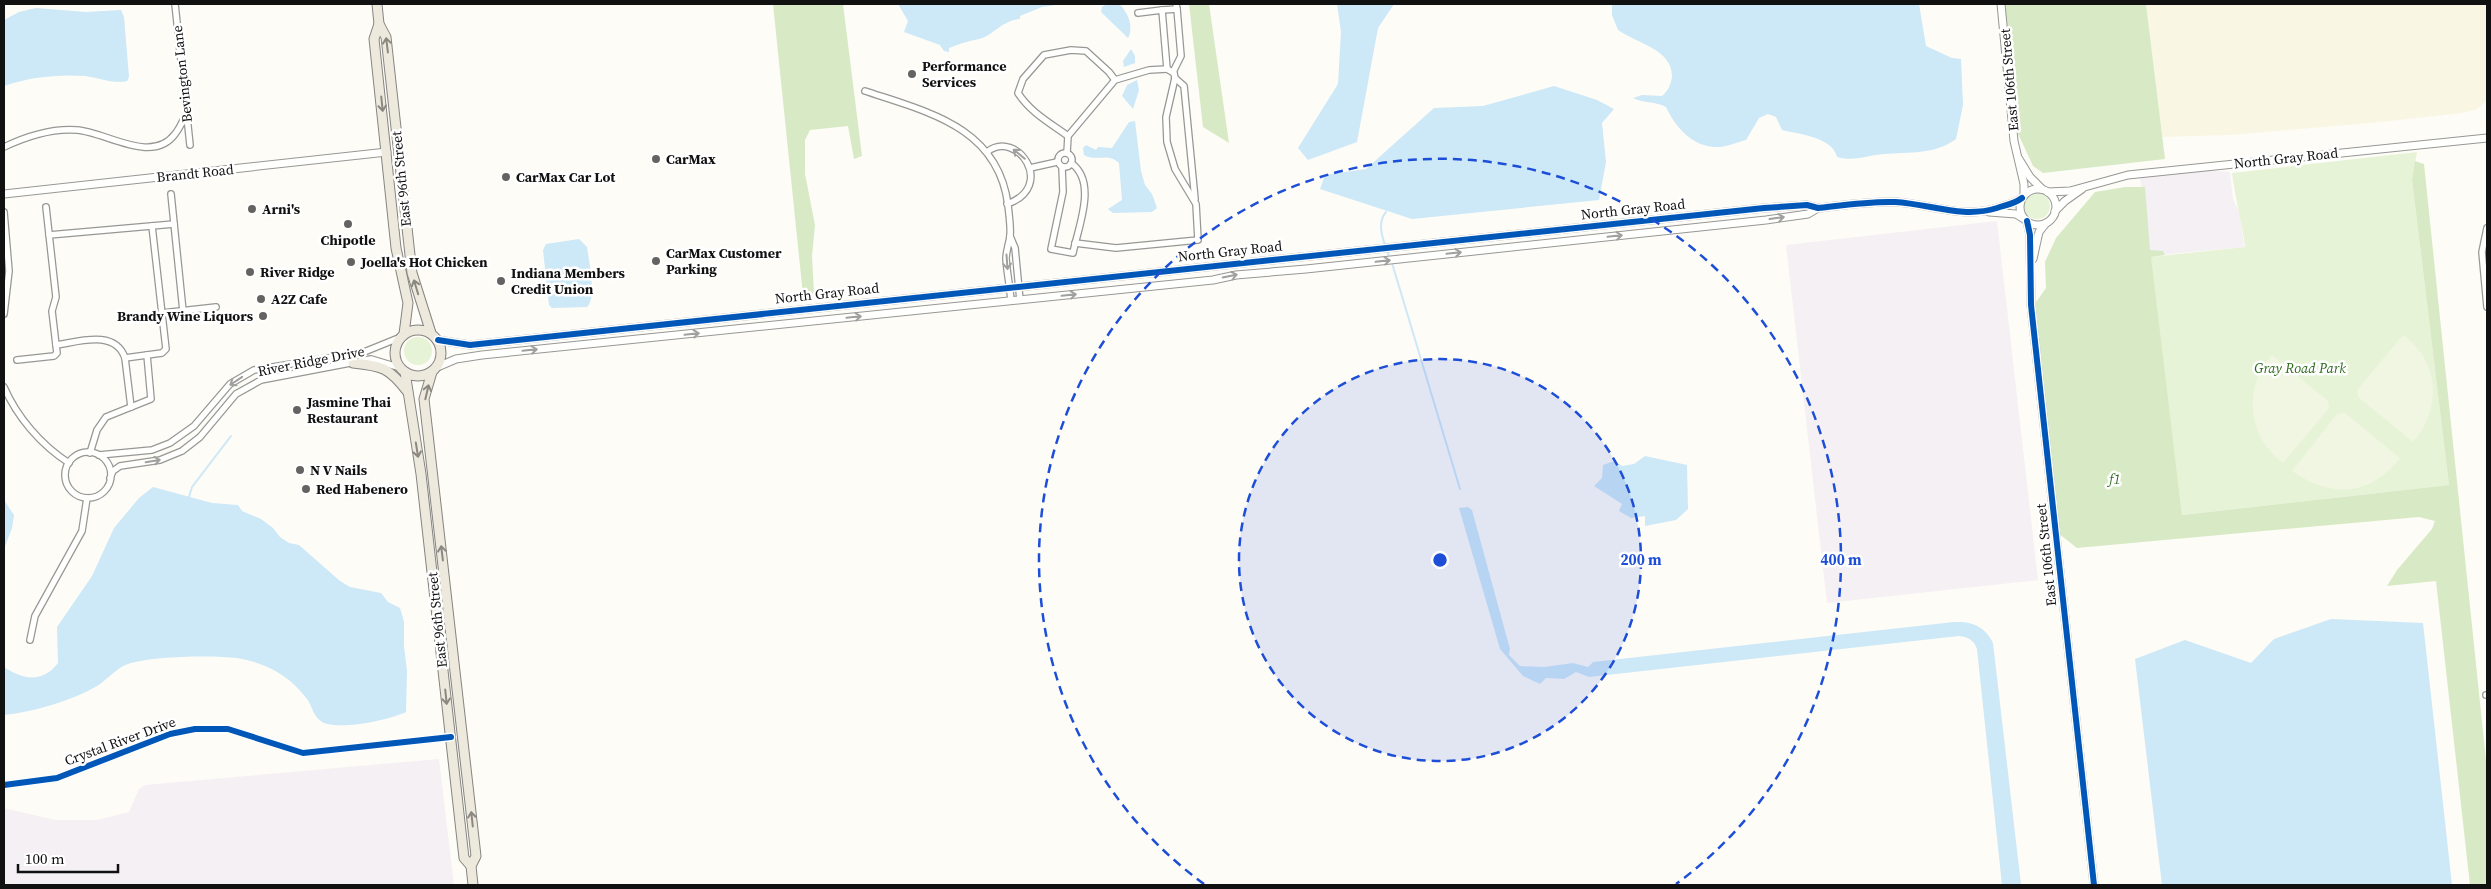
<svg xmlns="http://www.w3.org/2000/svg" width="2491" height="889" font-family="'Source Serif 4',serif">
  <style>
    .industrial { fill: #f5f0f3 }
    .farmland { fill: #f9f7e4 }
    .green { fill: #e7f3d7 }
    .forest { fill: #d8eac5 }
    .pitch { fill: #f0f6e1 }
    .water { fill: #cde8f7 }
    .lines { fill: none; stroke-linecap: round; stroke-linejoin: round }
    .stream { stroke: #cde8f7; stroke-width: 2 }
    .minor-casing { stroke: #979795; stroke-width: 8 }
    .tertiary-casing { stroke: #979795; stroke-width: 9 }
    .primary-casing { stroke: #858482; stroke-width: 11 }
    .minor { stroke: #fffffe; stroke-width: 5.5 }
    .tertiary { stroke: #fffffe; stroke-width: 7 }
    .primary { stroke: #ede9dc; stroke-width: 9 }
    .cycleway-casing { stroke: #fff; stroke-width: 9 }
    .cycleway { stroke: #0057b8; stroke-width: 6 }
    .oneway { stroke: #8a8881 }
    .oneway2 { stroke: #a0a09f }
    .ring { fill: none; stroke: #1d4ed8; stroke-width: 2.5; stroke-dasharray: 9 6 }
    .poi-dot { fill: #646362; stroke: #fff; stroke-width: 2 }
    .labels { text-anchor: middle; stroke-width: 5; stroke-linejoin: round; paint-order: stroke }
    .poi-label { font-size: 14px; font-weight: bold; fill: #111; stroke: #fff; text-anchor: start }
    .street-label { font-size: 14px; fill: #111; stroke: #fff }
    .park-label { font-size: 14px; font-style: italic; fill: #2f6b1f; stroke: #fff }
    .centre { fill: #1d4ed8; stroke: #fff; stroke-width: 2.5 }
    .ring-label { font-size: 15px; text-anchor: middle; font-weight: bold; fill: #1d4ed8; stroke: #fff; stroke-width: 5; stroke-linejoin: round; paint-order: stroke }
  </style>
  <rect width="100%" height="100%" fill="#fdfcf7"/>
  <g class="industrial">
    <path d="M2207,170l23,2 3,27 7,15 4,33 -95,9 -9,-79z"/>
    <path d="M1997,221l41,359 -211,23 -41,-358z"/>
    <path d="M439,759l15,126h-450v-77l51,12h42l32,-8 10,-23 6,-4z"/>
  </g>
  <path class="farmland" d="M2146,4h341v97l-12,9 -12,3 -92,10 -141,12 -68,2z"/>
  <g class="green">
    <path d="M2417,152l-5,28 37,305 -267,30 -32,-258 95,-10c-3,-25 -10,-49 -13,-74z"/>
    <circle cx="2037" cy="206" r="13"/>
    <circle cx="418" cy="351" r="14"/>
  </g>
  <g class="forest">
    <path d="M773,4h70l19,152 -8,3 -6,-33 -38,4 -5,10v34l10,51 -3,31 2,38 -11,1z"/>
    <path d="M1189,4h20l20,139 -26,-16z"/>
    <path d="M2005,4h141l19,155 -122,14 -10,-7 -19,-41z"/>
    <path d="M2415,161l9,3 63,606v115h-17l-34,-304 -49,5 10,-16 35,-41 3,-8 -16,-4 -342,31 -19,-15 -24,-228 12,-17 -1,-26 11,-24 39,-46 30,-5h20l5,63 13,1 2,4 -14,2 31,258 267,-30 -37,-305z"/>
  </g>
  <g class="pitch">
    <path d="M2403,335c37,26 39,74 10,107l-55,-45 -1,-7z"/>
    <path d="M2272,355l56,46 1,7 -46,55c-35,-26 -41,-75 -11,-108z"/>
    <path d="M2345,413l55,45c-30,39 -70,40 -108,13l45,-57z"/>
  </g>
  <g class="water">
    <path d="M898,4h164l-20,3 -22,9v3c-18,1 -26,16 -41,20 -11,2 -20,5 -30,9v4l-5,-1 -4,-6 -36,-13 4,-11z"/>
    <path d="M1107,4h12c9,8 15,23 9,34l-27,-26 1,-5z"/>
    <path d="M1337,4h57l-16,24 -21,114 -49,18 -10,-12 40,-64 3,-52z"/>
    <path d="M1612,4h307l7,42 26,12 9,1 2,46 -7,34c-22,16 -47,13 -72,15 -16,1 -31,8 -47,3 -4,-20 -39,-23 -55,-27l-6,-13 -8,-3 -9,4 -13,22c-9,2 -21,8 -31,7 -24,-1 -40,-21 -49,-40 -12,-6 -24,-4 -33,-9l9,-3 20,1c6,-5 9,-11 10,-20 0,-27 -36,-33 -54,-46l-6,-15z"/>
    <path d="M36,8l50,4 35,-2 3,7 5,60 -2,4c-13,3 -28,-3 -42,-5 -26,-2 -56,1 -81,10v-66l15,-8z"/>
    <path d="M1131,49l4,7v7l-11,4 -1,-6z"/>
    <path d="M1137,80l2,10 -6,19 -11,-13 5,-11z"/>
    <path d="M1554,86l43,14 17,9 -12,14 4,39 -7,38 -187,19 -92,-30 5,-14 41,-6 68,-61 49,-2z"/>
    <path d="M1135,121l6,50 4,14 7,9 5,14 -5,4 -39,1 -5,-4 14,-9 -3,-37c-11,-11 -23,-1 -35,-8l-1,-7 3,-3 10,5 2,-3 14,1 17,-26z"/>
    <path d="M579,239l8,8c2,14 10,51 0,60l-35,1 -3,-3 -6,-55 3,-6z"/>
    <path d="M1645,456l42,9 1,44 -12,11 -31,6v-10l-14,2 -12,-7 3,-7 -28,-18 8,-8 1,-13 11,-4 8,5 12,-2z"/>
    <path d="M153,487l59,16 26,2 4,6 19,8 12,9 7,9 9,6 10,2 41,36 10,6 31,6 7,9 12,6 4,14v24l3,25 -1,41c-18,8 -63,18 -82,11 -11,-5 -11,-16 -17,-24 -18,-24 -41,-36 -70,-41 -24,-3 -87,-2 -109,6 -12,4 -21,16 -31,22 -26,15 -64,26 -93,29v-48c19,13 39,16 54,-4l-1,-36 35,-51 22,-48 25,-30z"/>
    <path d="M4,500l10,15 -2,13 -8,21z"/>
    <path d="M1468,507l4,3 38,139 -1,6 11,11 24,1 29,-4 15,4 5,-5 361,-40c17,-1 31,4 39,21l28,242h-19l-25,-236c-3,-9 -9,-12 -18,-13l-370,41 -13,-5 -12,7 -18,-1 -6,6 -17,-8 -23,-27 -41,-141z"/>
    <path d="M2331,619l92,4 29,262h-290l-27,-226 50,-19 66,23 23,-24z"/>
  </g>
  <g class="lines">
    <g class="stream">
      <path d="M1386,212c-11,13 -1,32 4,47"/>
      <path d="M1392,263l68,226"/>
      <path d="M189,497l3,-10 39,-51"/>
    </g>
    <g class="minor-casing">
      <g id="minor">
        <path d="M175,4l15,141"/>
        <path d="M1162,10l15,-1 -1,-5"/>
        <path d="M1173,72l8,-16 -4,-47"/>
        <path d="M1175,78l9,8 11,113"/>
        <path d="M865,91c63,21 133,36 143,114 1,10 3,22 2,31 -1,8 -4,15 -4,23 1,14 4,28 5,42"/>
        <path d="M1068,136c-18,-13 -38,-24 -50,-43l5,-14 21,-24 27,-5 15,1 23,21 6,8"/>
        <path d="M4,147c23,-11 47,-19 73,-17 29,2 75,35 98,4 5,-6 8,-14 11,-20"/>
        <path d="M987,152c30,-24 70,35 20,52"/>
        <circle cx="1065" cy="160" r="7"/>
        <path d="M1067,153l1,-17 47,-56 34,-10 18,-1"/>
        <path d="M1062,167l1,25 -12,57 22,4c5,-26 25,-71 -2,-90"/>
        <path d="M1030,168l27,-6"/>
        <path d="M171,194l12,117"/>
        <path d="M46,207l10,90 -4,14 4,34"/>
        <path d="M4,212l5,59 -5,43"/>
        <path d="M2487,228l-5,24 5,55"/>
        <path d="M49,235l125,-11"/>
        <path d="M1010,236l5,12 5,52"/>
        <path d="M1075,243l41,5 82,-8 -2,-36 -21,-35 -8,-27 -1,-25 9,-39 -1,-5 -7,-4 -5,-59 -24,3"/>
        <path d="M162,313l54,-6"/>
        <path d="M125,358l6,49"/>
        <path d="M17,360l37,-4 3,-3 -1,-8c22,-3 59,-16 69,13l22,-3"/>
        <path d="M4,387c13,30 37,58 65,76"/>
        <circle cx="88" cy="475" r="23"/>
        <path d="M90,453l7,-23 9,-13 45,-18 -4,-44 15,-2 4,-4 -14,-123"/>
        <path d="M99,455l53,-5 18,-7 24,-17 36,-42 24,-14 110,-18 37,-15"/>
        <path d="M110,478l3,-7 7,-5 40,-6 22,-9 18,-14 36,-43 25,-14 110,-21 30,9"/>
        <path d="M30,640l5,-24 47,-85 5,-33"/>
        <path d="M2486,695h1"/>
        <path d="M4,785l53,-7 113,-44 25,-5h33l75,24 148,-16"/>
      </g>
    </g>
    <g class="tertiary-casing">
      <g id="tertiary">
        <path d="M2001,4l13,137 10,43v11"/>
        <path d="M2019,159l11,18 12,12"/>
        <circle cx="2038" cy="207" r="18"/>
        <path d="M2048,192l22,-1 58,-16 359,-37"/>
        <path d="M4,194l383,-42"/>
        <path d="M2055,211l10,-10 17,-12"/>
        <path d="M1989,212l27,2 8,5"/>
        <path d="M2027,221l3,14 1,70 63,580"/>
        <path d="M2033,259l6,-27 7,-9"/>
        <path d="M438,340l32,5 1294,-137 43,-3 11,3c26,-3 52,-7 77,-6 36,2 67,17 102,6 9,-3 17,-4 25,-10"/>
        <path d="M435,368l21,-9 26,-4 731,-75 23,-5 70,-6 460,-49 42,-6 10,-6"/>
      </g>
    </g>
    <g class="primary-casing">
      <g id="primary">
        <path d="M377,4l2,20 7,13 26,236 19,60"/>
        <path d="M379,24l-5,15 22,209 12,55 -4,31"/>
        <circle cx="418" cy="353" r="23"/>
        <path d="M353,363c30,3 36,5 54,28"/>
        <path d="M405,372l16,102 43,384 7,8"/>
        <path d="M432,372l-8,27 52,457 -5,10 2,19"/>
      </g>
    </g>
    <use href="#minor" class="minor"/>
    <use href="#tertiary" class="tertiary"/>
    <use href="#primary" class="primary"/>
    <g class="cycleway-casing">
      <g id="cycleway">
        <path d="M2027,221l3,14 1,70 63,580"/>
        <path d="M438,340l32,5 1294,-137 43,-3 11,3c26,-3 52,-7 77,-6 36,2 67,17 102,6 9,-3 17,-4 25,-10"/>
        <path d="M4,785l53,-7 113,-44 25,-5h33l75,24 148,-16"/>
      </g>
    </g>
    <use href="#cycleway" class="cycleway"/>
  </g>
  <defs><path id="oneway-shaft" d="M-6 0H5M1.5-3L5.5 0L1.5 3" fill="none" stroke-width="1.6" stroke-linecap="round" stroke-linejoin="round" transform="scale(1.25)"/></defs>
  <g class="oneway">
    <use href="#oneway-shaft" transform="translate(387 45) rotate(-97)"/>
    <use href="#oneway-shaft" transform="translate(382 104) rotate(84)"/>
    <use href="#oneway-shaft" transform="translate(416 287) rotate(-107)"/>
    <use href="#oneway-shaft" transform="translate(427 392) rotate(-77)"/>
    <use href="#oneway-shaft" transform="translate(417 450) rotate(81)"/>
    <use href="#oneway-shaft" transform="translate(442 553) rotate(-97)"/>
    <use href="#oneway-shaft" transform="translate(446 697) rotate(84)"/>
    <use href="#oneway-shaft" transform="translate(472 819) rotate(-96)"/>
  </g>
  <g class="oneway2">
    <use href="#oneway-shaft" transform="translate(1019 154) rotate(-141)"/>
    <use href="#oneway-shaft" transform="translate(1777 218) rotate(-8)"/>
    <use href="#oneway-shaft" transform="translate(1615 236) rotate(-6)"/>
    <use href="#oneway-shaft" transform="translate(1454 253) rotate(-6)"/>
    <use href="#oneway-shaft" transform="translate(1383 261) rotate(-6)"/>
    <use href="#oneway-shaft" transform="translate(1007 262) rotate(86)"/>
    <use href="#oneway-shaft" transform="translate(1230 276) rotate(-11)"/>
    <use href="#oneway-shaft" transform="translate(1069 295) rotate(-6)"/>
    <use href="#oneway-shaft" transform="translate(854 317) rotate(-6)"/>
    <use href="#oneway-shaft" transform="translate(692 334) rotate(-6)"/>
    <use href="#oneway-shaft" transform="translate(530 350) rotate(-6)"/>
    <use href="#oneway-shaft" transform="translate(236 381) rotate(146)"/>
    <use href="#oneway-shaft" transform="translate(153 461) rotate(-10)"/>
  </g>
  <circle cx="1440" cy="560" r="201" fill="#1d4ed8" fill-opacity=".12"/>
  <g class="ring">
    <circle cx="1440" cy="560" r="201"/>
    <path d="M1204 884A401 401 0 1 1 1676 884"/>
  </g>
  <g class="poi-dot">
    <circle cx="912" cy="74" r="5"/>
    <circle cx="656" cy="159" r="5"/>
    <circle cx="506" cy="177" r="5"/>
    <circle cx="252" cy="209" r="5"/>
    <circle cx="348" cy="224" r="5"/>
    <circle cx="656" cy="261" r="5"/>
    <circle cx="351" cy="262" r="5"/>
    <circle cx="250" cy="272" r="5"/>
    <circle cx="501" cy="281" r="5"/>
    <circle cx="261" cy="299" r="5"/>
    <circle cx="263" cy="316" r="5"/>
    <circle cx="297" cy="410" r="5"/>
    <circle cx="300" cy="470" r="5"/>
    <circle cx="306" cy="489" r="5"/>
  </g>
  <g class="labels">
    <g class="poi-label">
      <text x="922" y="71">Performance<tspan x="922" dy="16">Services</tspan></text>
      <text x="666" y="164">CarMax</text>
      <text x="516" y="182">CarMax Car Lot</text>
      <text x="262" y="214">Arni's</text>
      <text x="348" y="245" text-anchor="middle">Chipotle</text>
      <text x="666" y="258">CarMax Customer<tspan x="666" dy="16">Parking</tspan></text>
      <text x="361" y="267">Joella's Hot Chicken</text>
      <text x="260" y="277">River Ridge</text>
      <text x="511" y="278">Indiana Members<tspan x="511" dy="16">Credit Union</tspan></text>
      <text x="271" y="304">A2Z Cafe</text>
      <text x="253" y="321" text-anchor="end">Brandy Wine Liquors</text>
      <text x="307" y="407">Jasmine Thai<tspan x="307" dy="16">Restaurant</tspan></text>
      <text x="310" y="475">N V Nails</text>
      <text x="316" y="494">Red Habenero</text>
    </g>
    <g class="street-label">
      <text transform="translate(182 74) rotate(-96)" y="5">Bevington Lane</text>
      <text transform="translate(2009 80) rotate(-95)" y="5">East 106th Street</text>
      <text transform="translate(2286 158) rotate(-6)" y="5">North Gray Road</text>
      <text transform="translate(195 173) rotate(-6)" y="5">Brandt Road</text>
      <text transform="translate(401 179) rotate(-96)" y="5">East 96th Street</text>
      <text transform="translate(1633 209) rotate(-6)" y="5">North Gray Road</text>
      <text transform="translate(1230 251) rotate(-6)" y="5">North Gray Road</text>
      <text transform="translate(827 293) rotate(-6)" y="5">North Gray Road</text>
      <text transform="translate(311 361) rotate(-11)" y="5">River Ridge Drive</text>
      <text transform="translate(2046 555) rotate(-96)" y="5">East 106th Street</text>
      <text transform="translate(437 620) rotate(-96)" y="5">East 96th Street</text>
      <text transform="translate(120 741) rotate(-20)" y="5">Crystal River Drive</text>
    </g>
    <g class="park-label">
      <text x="2300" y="373">Gray Road Park</text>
      <text x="2115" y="484">f1</text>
    </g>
  </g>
  <circle cx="1440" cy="560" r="8" class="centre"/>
  <g class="ring-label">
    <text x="1641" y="565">200 m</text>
    <text x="1841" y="565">400 m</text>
  </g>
  <rect width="2491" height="889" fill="none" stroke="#111111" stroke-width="10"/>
  <path d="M18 864v8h100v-8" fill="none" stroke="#111111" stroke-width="2.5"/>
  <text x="25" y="864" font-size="15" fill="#111111" stroke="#ffffff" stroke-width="4" paint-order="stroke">100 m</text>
</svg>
